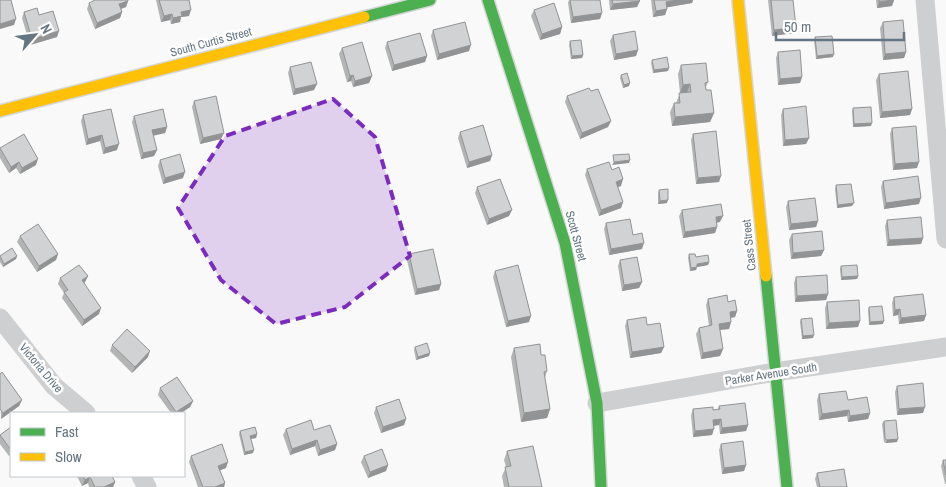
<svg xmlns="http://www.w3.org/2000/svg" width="946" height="487" font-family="'Archivo Narrow',sans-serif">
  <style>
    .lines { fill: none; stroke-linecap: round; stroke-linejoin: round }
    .fast-casing { stroke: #d5d6d7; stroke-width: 14 }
    .slow-casing { stroke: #d5d6d7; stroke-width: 14 }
    .street { stroke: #cecfd0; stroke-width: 19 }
    .fast { stroke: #4caf50; stroke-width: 11 }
    .slow { stroke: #ffc107; stroke-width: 11 }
    .wall { fill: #b3b5b5 }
    .shaded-wall { fill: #929394 }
    .building { fill: #d0d2d3; stroke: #929394 }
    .marked { fill: #7b2cbf; fill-opacity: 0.2; stroke: #7b2cbf; stroke-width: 4; stroke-dasharray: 10 6; stroke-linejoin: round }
    .labels { text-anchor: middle; stroke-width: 5; stroke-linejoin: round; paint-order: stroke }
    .street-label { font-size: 12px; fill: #657683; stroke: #fff }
  </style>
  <rect width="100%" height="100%" fill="#f9f9f9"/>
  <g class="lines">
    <g class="fast-casing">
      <g id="fast">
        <path d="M488,0l77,243 32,160 4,84"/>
        <path d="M364,17l66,-17"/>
        <path d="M766,276l21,211"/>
      </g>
    </g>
    <g class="slow-casing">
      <g id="slow">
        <path d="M738,0l28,276"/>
        <path d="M0,111l364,-94"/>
      </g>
    </g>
    <g class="street">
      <path d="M925,0l21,239"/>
      <path d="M0,318l54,68 32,27"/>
      <path d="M597,403l178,-31 171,-25"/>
      <path d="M141,476l6,11"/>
    </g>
    <use href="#fast" class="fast"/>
    <use href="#slow" class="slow"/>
  </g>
  <g class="wall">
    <path d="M156,0h33v16l-8,1 -1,5 -9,2 -1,-4 -9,2z"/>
    <path d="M569,0l33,13 -2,6 -29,4 -3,-20z"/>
    <path d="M609,0h30l-2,7 -27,3z"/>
    <path d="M651,0h42l-1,3 -25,4v2l-2,6 -12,2z"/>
    <path d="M768,0h25l1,33 -22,3z"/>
    <path d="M876,0h18l-2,6 -15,2z"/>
    <path d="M128,1l-2,6 -5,2 1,3 -2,6 -25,11 -8,-20 2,-6z"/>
    <path d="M534,10l28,17 -2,7 -20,6 -9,-24z"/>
    <path d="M24,12l15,3 18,22 -27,8 -8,-27z"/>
    <path d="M883,22l23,30 -2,6 -21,2 -3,-32z"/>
    <path d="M433,30l36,21 -32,9 -6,-24z"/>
    <path d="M613,35l25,15 -2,6 -22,4 -4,-19z"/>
    <path d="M815,37l18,20 -17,2 -2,-19z"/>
    <path d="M570,41l13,14 -1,3 -11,1 -2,-14z"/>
    <path d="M387,42l40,14 -2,6 -33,9 -7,-23z"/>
    <path d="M342,48l30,28 -3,7 -16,4 -2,-6 -4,1 -8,-28z"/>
    <path d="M778,52l24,25 -2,6 -22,2 -2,-27z"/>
    <path d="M652,60l16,11 -15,2 -2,-10z"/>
    <path d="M681,65l27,17 -3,7 9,24 -4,9 -38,4 -2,-14 4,-9h2l4,-10 -2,-19z"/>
    <path d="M290,67l24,23 -21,5 -5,-22z"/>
    <path d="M879,74l33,35 -2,6 -30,3 -4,-38z"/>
    <path d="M621,75l8,11 -6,2 -3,-10z"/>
    <path d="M591,91l20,30 -3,6 -28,12 -15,-37 2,-6z"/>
    <path d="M194,101l27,38 -21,5 -8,-37z"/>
    <path d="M853,108l18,18 -18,1 -1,-16z"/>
    <path d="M783,109l26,29 -3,6 -23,2 -2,-31z"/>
    <path d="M83,115l34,35 -14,4 -3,-13 -14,4 -5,-24z"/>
    <path d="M134,116l33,11 -2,6 -12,3 4,14 -3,6 -13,3 -9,-37z"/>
    <path d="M892,128l25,40 -24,2 -3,-36z"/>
    <path d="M460,132l32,23 -2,6 -23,7 -9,-30z"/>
    <path d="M693,134l26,48 -23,2 -5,-44z"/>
    <path d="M0,148l36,17 -16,9 -4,-6 -7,5 -9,-15z"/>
    <path d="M160,160l23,18 -20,6 -5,-18z"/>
    <path d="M587,169l25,1 9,16 -3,1 5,15 -2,6 -22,8 -14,-41z"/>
    <path d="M883,181l36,23 -35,5 -3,-22z"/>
    <path d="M836,185l16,21 -15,2 -2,-19z"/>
    <path d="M477,187l32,29 -22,9 -12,-32z"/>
    <path d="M659,190l8,13 -9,1v-11z"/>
    <path d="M788,201l30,20 -2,6 -27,3 -3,-23z"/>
    <path d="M682,210l38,12 -4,1 1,4 -2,6 -32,5 -4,-22z"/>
    <path d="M887,220l36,18 -2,6 -34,2 -2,-20z"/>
    <path d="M606,223l27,12 9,14 -33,6 -5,-26z"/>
    <path d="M792,234l32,16 -3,6 -30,3 -2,-19z"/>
    <path d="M20,236l38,18 -2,6 -19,12 -20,-30z"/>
    <path d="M409,254l32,30 -2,6 -24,5 -8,-35z"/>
    <path d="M689,254l20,8 -1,3 -11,2 -1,3 -6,1 -2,-13z"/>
    <path d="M0,256h17l-1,3 -13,8 -3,-5z"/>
    <path d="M620,260l22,22 -3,6 -17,3 -4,-25z"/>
    <path d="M841,266l17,10 -1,3 -16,1 -1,-11z"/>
    <path d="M495,271l34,51 -23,5 -13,-50z"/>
    <path d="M88,276l-3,6 -1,1 15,31 -17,12 -20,-28 2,-5 -6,-9 2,-6z"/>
    <path d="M796,277l32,17 -2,6 -31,2 -1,-19z"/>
    <path d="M894,297l32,18 -2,6 -25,3 -1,-9 -5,1 -1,-13z"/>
    <path d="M708,299l20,3 9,9 -2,6 -4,1v4l-2,7 -9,1 3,19 -3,7 -19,3 -5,-25 3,-6 10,-2 -3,-21z"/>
    <path d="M827,302l33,19 -2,6 -32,2 -1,-21z"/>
    <path d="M869,307l14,17 -14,1 -1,-15z"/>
    <path d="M801,319l12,19 -11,1 -2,-17z"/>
    <path d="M627,320l20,5 17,22 -3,6 -31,5 -5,-32z"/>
    <path d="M112,345l36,12 -16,16 -22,-22z"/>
    <path d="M415,347l14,9 -13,4 -2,-10z"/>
    <path d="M514,348l27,7 6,16 -2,7 5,31 -3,9 -26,4 -10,-65z"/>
    <path d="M0,374l22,26 -3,6 -18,13z"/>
    <path d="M897,386l26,27 -26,2 -2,-23z"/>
    <path d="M160,388l33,13 -3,6 -9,6h-10l-13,-18z"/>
    <path d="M819,394l29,6 22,13 -2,6 -20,3 -1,-6 -28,4 -2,-20z"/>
    <path d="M719,406l29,19 -2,6 -26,3 -1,-9 -5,1 -2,9 -19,2 -2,-22 2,-6 20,1 5,-1z"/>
    <path d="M376,407l30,12 -2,6 -23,8 -7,-20z"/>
    <path d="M884,421l13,21 -11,1 -2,-1 -2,-18z"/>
    <path d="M11,427v28l-2,1 -9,-12v-9z"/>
    <path d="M286,429l28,1 23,14 -2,6 -17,6 -3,-10 -25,9 -7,-20z"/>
    <path d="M240,431l17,3 -1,4 -5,1 2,14 -9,2 -5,-21z"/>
    <path d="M721,444l25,21 -2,6 -22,3 -3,-24z"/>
    <path d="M507,451l35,36h-38l-2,-11 4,-9 -2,-7z"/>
    <path d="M191,456l35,12 -6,2 5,13 -1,4h-26l-9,-25z"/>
    <path d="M364,456l24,9 -2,6 -18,7 -7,-16z"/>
    <path d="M943,460h3v24h-1l-4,-18z"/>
    <path d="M817,473l30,14h-30l-2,-8z"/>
    <path d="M77,476h35l3,6 -2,5h-24l-1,-4 -6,3z"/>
  </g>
  <g class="shaded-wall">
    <path d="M677,0h16l-1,3 -28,5 2,-6z"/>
    <path d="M894,0l-2,6 -15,2 2,-6z"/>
    <path d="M128,1l-2,6 -9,3 2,-6z"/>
    <path d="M640,1l-3,6 -27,3 3,-6z"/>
    <path d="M667,9l-2,6 -12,2 3,-6z"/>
    <path d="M191,10l-2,6 -8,1 -1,5 -9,2 2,-6 8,-6z"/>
    <path d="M122,12l-2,6 -25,11 2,-6z"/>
    <path d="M602,13l-2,6 -29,4 2,-6z"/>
    <path d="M172,14l-2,6 -9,2 3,-6z"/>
    <path d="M16,19l-2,6 -14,4v-5z"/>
    <path d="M562,27l-2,7 -20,6 2,-6z"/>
    <path d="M796,27l-2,6 -22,3 2,-6z"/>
    <path d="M59,31l-2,6 -27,8 2,-6z"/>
    <path d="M471,45l-2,6 -32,9 2,-6z"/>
    <path d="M638,50l-2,6 -22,4 2,-6z"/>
    <path d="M906,52l-2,6 -21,2 2,-6z"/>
    <path d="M834,54l-1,3 -17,2 1,-3z"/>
    <path d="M583,55l-1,3 -11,1 1,-3z"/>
    <path d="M427,56l-2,6 -33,9 2,-6z"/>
    <path d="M669,68l-1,3 -15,2 1,-3z"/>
    <path d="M353,75l-2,6 -4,1 3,-6z"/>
    <path d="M372,76l-3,7 -16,4 2,-6z"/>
    <path d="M802,77l-2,6 -22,2 2,-6z"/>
    <path d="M630,83l-1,3 -6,2 1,-3z"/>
    <path d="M317,84l-3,6 -21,5 2,-6z"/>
    <path d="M690,84l-3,9h-7l3,-8z"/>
    <path d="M912,109l-2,6 -30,3 2,-6z"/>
    <path d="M714,113l-4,9 -38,4 3,-9z"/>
    <path d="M611,121l-3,6 -28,12 2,-6z"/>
    <path d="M872,123l-1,3 -18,1 1,-3z"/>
    <path d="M167,127l-2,6 -15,3 2,-6z"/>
    <path d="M224,133l-3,6 -21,5 3,-6z"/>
    <path d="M102,135l-2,6 -14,4 2,-6z"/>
    <path d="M809,138l-3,6 -23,2 2,-6z"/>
    <path d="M119,144l-2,6 -14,4 2,-6z"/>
    <path d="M157,150l-3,6 -13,3 2,-6z"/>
    <path d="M492,155l-2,6 -23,7 2,-6z"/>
    <path d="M38,159l-2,6 -16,9 2,-6z"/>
    <path d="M630,160l-1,3 -17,2 2,-3z"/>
    <path d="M19,162l-3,6 -7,5 2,-6z"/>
    <path d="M919,162l-2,6 -24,2 2,-6z"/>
    <path d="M185,172l-2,6 -20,6 2,-6z"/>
    <path d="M721,176l-2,6 -23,2 2,-6z"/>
    <path d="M623,179l-2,7 -7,2 2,-6z"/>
    <path d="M921,198l-2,6 -35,5 2,-6z"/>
    <path d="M668,200l-1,3 -9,1 2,-3z"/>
    <path d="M623,202l-2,6 -22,8 2,-6z"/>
    <path d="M854,203l-2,3 -15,2 1,-3z"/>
    <path d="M512,210l-3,6 -22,9 2,-6z"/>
    <path d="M723,216l-3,6 -7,1 3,-6z"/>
    <path d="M818,221l-2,6 -27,3 2,-6z"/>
    <path d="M717,227l-2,6 -32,5 2,-6z"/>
    <path d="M923,238l-2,6 -34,2 2,-6z"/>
    <path d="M644,243l-2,6 -33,6 2,-6z"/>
    <path d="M824,250l-3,6 -30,3 2,-6z"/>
    <path d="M58,254l-2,6 -19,12 2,-6z"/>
    <path d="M17,256l-1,3 -13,8 1,-3z"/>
    <path d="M709,262l-1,3 -11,2 -1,3 -6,1 1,-3 6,-4z"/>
    <path d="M88,276l-3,6 -5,4 2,-6z"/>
    <path d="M858,276l-1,3 -16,1 1,-3z"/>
    <path d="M642,282l-3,6 -17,3 2,-6z"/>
    <path d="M441,284l-2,6 -24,5 2,-6z"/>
    <path d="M828,294l-2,6 -31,2 2,-6z"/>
    <path d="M101,308l-2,6 -17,12 2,-6z"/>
    <path d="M900,309l-2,6 -5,1 2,-6z"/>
    <path d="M737,311l-2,6 -7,1 2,-6z"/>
    <path d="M926,315l-2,6 -25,3 2,-6z"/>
    <path d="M531,316l-2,6 -23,5 2,-6z"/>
    <path d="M860,321l-2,6 -32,2 3,-6z"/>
    <path d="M884,321l-1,3 -14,1 1,-3z"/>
    <path d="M731,322l-2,7 -13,1 3,-6z"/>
    <path d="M814,335l-1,3 -11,1 1,-3z"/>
    <path d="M664,347l-3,6 -31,5 2,-6z"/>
    <path d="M723,349l-3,7 -19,3 2,-6z"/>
    <path d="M150,351l-2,6 -16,16 3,-6z"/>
    <path d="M430,353l-1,3 -13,4 2,-3z"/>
    <path d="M22,400l-3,6 -18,13 2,-6z"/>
    <path d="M193,401l-3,6 -9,6h-5v-1z"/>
    <path d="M925,407l-2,6 -26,2 2,-6z"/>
    <path d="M550,409l-3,9 -26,4 3,-9z"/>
    <path d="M849,410l-2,6 -28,4 3,-6z"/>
    <path d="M870,413l-2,6 -20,3 2,-6z"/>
    <path d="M406,419l-2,6 -23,8 2,-6z"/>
    <path d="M721,419l-2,6 -8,1 2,-6z"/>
    <path d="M748,425l-2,6 -26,3 2,-6z"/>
    <path d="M714,429l-2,6 -19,2 2,-6z"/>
    <path d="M257,434l-1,4 -7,1 1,-3z"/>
    <path d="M898,439l-1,3 -11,1 1,-3z"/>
    <path d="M317,440l-2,6 -25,9 2,-6z"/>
    <path d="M337,444l-2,6 -17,6 2,-6z"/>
    <path d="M254,450l-1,3 -9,2 1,-3z"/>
    <path d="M228,462l-2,6 -10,4 2,-6z"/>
    <path d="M388,465l-2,6 -18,7 2,-6z"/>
    <path d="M746,465l-2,6 -22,3 2,-6z"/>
    <path d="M90,477l-2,6 -6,3 3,-6z"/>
    <path d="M115,482l-2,5h-9z"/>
    <path d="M225,483l-1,4h-9z"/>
  </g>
  <g class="building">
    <path d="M0,0h11l5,19 -16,5z"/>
    <path d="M95,0h33v1l-9,3 3,8 -25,11 -8,-20z"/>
    <path d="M159,0h30l2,10 -10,2 1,4 -9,2 -1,-4 -8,2z"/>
    <path d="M570,0h30l2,13 -29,4z"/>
    <path d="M612,0h27l1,1 -27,3z"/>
    <path d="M654,0h23l-11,2 1,7 -11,2z"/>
    <path d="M771,0h22l3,27 -22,3z"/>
    <path d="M879,0h14l-14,2z"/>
    <path d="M554,3l8,24 -20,7 -8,-24z"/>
    <path d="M37,8l2,7 14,-4 6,20 -27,8 -8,-27z"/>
    <path d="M903,20l3,32 -21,2 -2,-32z"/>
    <path d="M465,22l6,23 -32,9 -6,-24z"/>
    <path d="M635,31l3,19 -22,4 -3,-19z"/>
    <path d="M420,33l7,23 -33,9 -7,-23z"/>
    <path d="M832,36l2,18 -17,2 -2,-19z"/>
    <path d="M581,40l2,15 -11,1 -2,-15z"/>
    <path d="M362,42l10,34 -17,5 -2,-6 -3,1 -8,-28z"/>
    <path d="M800,50l2,27 -22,2 -2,-27z"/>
    <path d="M667,57l2,11 -15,2 -2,-10z"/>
    <path d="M311,62l6,22 -22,5 -5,-22z"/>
    <path d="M706,63l2,19 -3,1 1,7h5l3,23 -39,4 -1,-14h6l-1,-10 12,-1 -1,-8 -7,1 -2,-20z"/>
    <path d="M908,71l4,38 -30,3 -3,-38z"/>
    <path d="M627,73l3,10 -6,2 -3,-10z"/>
    <path d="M589,88l2,3 7,-2 13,32 -29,12 -15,-37z"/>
    <path d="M216,96l8,37 -21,5 -9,-37z"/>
    <path d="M806,106l3,32 -24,2 -2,-31z"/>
    <path d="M871,107l1,16 -18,1 -1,-16z"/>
    <path d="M111,109l8,35 -14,4 -3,-13 -14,4 -5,-24z"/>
    <path d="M163,109l4,18 -15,3 5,20 -14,3 -9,-37z"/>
    <path d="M483,125l9,30 -23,7 -9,-30z"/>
    <path d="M916,126l3,36 -24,2 -3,-36z"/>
    <path d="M716,131l5,45 -23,2 -5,-44z"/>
    <path d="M24,134l14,25 -16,9 -3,-6 -8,5 -11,-19z"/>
    <path d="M180,154l5,18 -20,6 -5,-18z"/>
    <path d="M629,154l1,6 -16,2 -1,-7z"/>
    <path d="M609,162l3,8 7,-3 4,12 -7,3 7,20 -22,8 -14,-41z"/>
    <path d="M918,176l3,22 -35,5 -3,-22z"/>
    <path d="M500,179l12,31 -23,9 -12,-32z"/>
    <path d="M851,184l3,19 -16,2 -2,-20z"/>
    <path d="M668,189v11l-8,1 -1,-11z"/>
    <path d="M815,198l3,23 -27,3 -3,-23z"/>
    <path d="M721,204l2,12 -7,1 1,10 -32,5 -3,-22z"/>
    <path d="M921,217l2,21 -34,2 -2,-20z"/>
    <path d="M630,219l3,16 9,-2 2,10 -33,6 -5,-26z"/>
    <path d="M38,224l20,30 -19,12 -19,-30z"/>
    <path d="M822,231l2,19 -31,3 -1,-19z"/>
    <path d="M12,248l5,8 -13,8 -4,-8z"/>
    <path d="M433,249l8,35 -24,5 -8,-35z"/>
    <path d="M689,254h6l1,3 12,-2 1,7 -12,2v3l-6,1z"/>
    <path d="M637,257l5,25 -18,3 -4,-25z"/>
    <path d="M79,265l9,11 -6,4 19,28 -17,12 -20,-28 4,-2 -8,-12z"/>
    <path d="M518,265l13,51 -23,5 -13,-50z"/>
    <path d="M857,265l1,11 -16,1 -1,-11z"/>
    <path d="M827,275l1,19 -31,2 -1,-19z"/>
    <path d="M923,294l3,21 -25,3 -1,-9 -5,1 -1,-13z"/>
    <path d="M727,295l1,7 7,-2 2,11 -7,1 1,10 -12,2 4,25 -20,4 -4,-25 13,-3 -4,-26z"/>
    <path d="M859,300l1,21 -31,2 -2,-21z"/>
    <path d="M882,306l2,15 -14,1 -1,-15z"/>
    <path d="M646,317l1,8 13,-2 4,24 -32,5 -5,-32z"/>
    <path d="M812,318l2,17 -11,1 -2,-17z"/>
    <path d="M127,329l23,22 -15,16 -23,-22z"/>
    <path d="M427,343l3,10 -12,4 -3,-10z"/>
    <path d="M540,344l1,11h4l2,16 -3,1 6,37 -26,4 -10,-65z"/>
    <path d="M2,372l20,28 -19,13 -3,-4v-35z"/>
    <path d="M177,377l16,24 -17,11 -16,-24z"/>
    <path d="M923,383l2,24 -26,2 -2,-23z"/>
    <path d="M846,391l2,9 19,-3 3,16 -20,3 -1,-6 -27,4 -3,-20z"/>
    <path d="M399,399l7,20 -23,8 -7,-20z"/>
    <path d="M745,403l3,22 -26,3 -1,-9 -8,1 1,9 -19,2 -2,-22 20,-2v3l7,-1 -1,-3z"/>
    <path d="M311,420l3,10 16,-5 7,19 -17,6 -3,-10 -25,9 -6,-20z"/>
    <path d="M896,420l2,19 -11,1 -2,-2 -1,-17z"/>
    <path d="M11,427v23l-11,-15z"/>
    <path d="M255,427l2,7 -7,2 4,14 -9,2 -5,-21z"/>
    <path d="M743,441l3,24 -22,3 -3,-24z"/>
    <path d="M222,444l6,18 -10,4 7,17 -10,4h-12l-12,-31z"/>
    <path d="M533,446l9,41h-33l-4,-20 6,-1 -4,-15z"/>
    <path d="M382,449l6,16 -18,7 -6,-16z"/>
    <path d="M943,460h3v15z"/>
    <path d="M844,469l3,18h-27l-3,-14z"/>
    <path d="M83,476h29l3,6 -11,5h-9l-5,-10 -5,3z"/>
  </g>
  <path class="marked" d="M333,99l42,38 35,119 -65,51 -69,17 -55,-44 -43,-72 47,-72z"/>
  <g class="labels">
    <g class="street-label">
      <text transform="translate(211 42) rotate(-15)" y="4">South Curtis Street</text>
      <text transform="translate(576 236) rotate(75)" y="4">Scott Street</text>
      <text transform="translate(749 245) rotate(-96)" y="4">Cass Street</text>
      <text transform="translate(41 368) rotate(50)" y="4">Victoria Drive</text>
      <text transform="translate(771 374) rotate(-9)" y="4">Parker Avenue South</text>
    </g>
  </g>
  <rect x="10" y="412" width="175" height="65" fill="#ffffff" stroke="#c1c8cd"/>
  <rect x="20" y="428" width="25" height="8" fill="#4caf50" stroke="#c1c8cd"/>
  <text x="55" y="437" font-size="15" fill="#657683">Fast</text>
  <rect x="20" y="453" width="25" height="8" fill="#ffc107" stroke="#c1c8cd"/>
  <text x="55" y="462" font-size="15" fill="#657683">Slow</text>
  <g transform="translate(35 35) rotate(62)" stroke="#ffffff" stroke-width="4" paint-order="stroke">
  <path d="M0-4L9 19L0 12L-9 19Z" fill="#657683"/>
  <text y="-8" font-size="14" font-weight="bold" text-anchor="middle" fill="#657683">N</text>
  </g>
  <path d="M776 32v8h128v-8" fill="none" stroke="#657683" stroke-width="2.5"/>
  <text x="784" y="32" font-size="15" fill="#657683" stroke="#ffffff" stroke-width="4" paint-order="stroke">50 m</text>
</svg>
